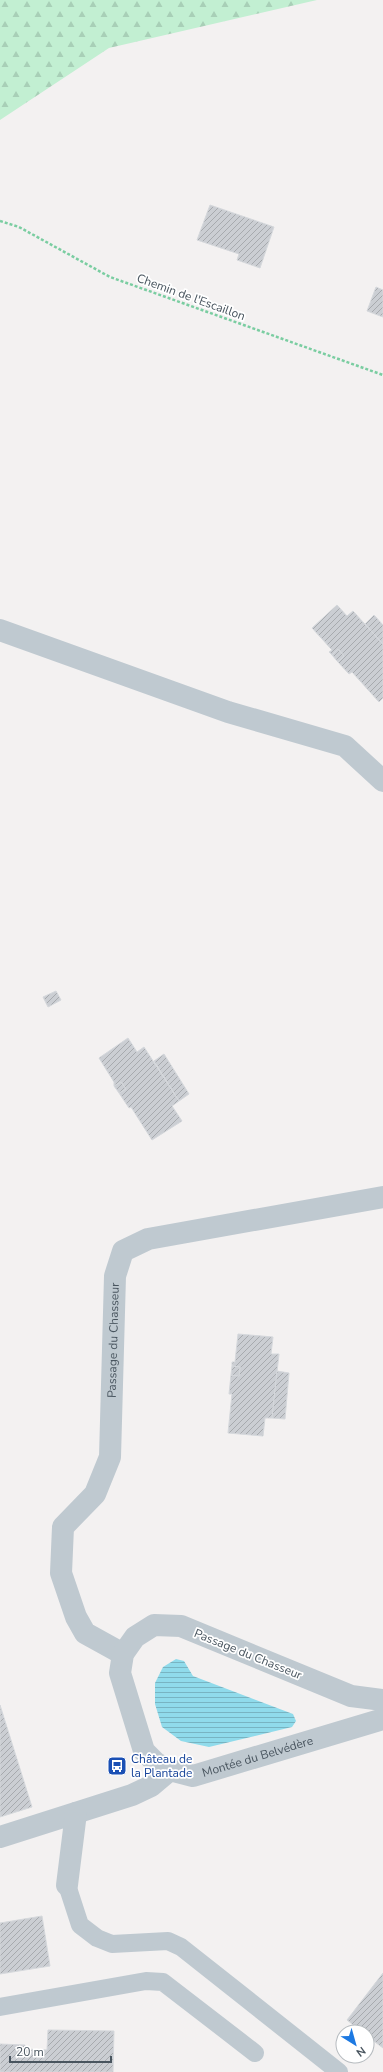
<svg xmlns="http://www.w3.org/2000/svg" width="383" height="2072" font-family="'Nunito Sans',sans-serif">
  <style>
    .forest { fill: url(#forest-firs) }
    .water { fill: url(#water-rules) }
    .building { fill: url(#building-hatch); stroke: #d5d8dc }
    .lines { fill: none; stroke-linecap: round; stroke-linejoin: round }
    .path { stroke: #7acda1; stroke-width: 2.5; stroke-dasharray: 3 2; stroke-linecap: butt }
    .lane { stroke: #bfc9d0; stroke-width: 18 }
    .street { stroke: #bfc9d0; stroke-width: 22 }
    .labels { text-anchor: middle; stroke-width: 3.5; stroke-linejoin: round; paint-order: stroke }
    .street-label { font-size: 12px; fill: #49555f; stroke: #fff }
    .transit-label { font-size: 12px; fill: #164399; stroke: #fff; text-anchor: start }
  </style>
  <defs>
    <pattern id="forest-firs" width="22" height="20" patternUnits="userSpaceOnUse"><rect width="22" height="20" fill="#c2efd2"/><path d="M5 1l3.5 6h-7zM16 11l3.5 6h-7z" fill="#a8cfb7"/></pattern>
    <pattern id="water-rules" width="6" height="5" patternUnits="userSpaceOnUse"><rect width="6" height="5" fill="#90dbeb"/><path d="M0 2.5h6" fill="none" stroke="#78b4c2"/></pattern>
    <pattern id="building-hatch" width="6" height="6" patternUnits="userSpaceOnUse"><rect width="6" height="6" fill="#cbced3"/><path d="M-1 1l2-2M0 6l6-6M5 7l2-2" fill="none" stroke="#a7aaae"/></pattern>
  </defs>
  <rect width="100%" height="100%" fill="#f3f1f1"/>
  <path class="forest" d="M0,0h317l-208,48 -109,72z"/>
  <path class="water" d="M176,1659l8,2 9,15 100,38 3,7 -4,6 -83,20 -28,-6 -19,-14 -7,-23v-21l8,-16z"/>
  <g class="building">
    <path d="M210,205l64,22 -14,41 -23,-8 2,-6 -42,-14z"/>
    <path d="M376,287l7,3v27l-16,-6z"/>
    <path d="M337,605l10,11 6,-5 30,33v54l-4,4 -27,-30 -3,2 -11,-12 6,-6 -6,-7 -6,6 -3,-3 3,-2 -20,-22z"/>
    <path d="M374,615l9,10v19l-18,-20z"/>
    <path d="M338,649l6,7 -6,6 -6,-7z"/>
    <path d="M56,991l5,9 -13,7 -5,-10z"/>
    <path d="M128,1038l9,14 7,-5 35,54 -7,5 10,15 -30,19 -21,-33 -2,1 -10,-15 7,-4 -5,-7 -7,4v-4l-15,-24z"/>
    <path d="M164,1054l25,40 -10,7 -25,-40z"/>
    <path d="M121,1082l5,7 -7,4 -5,-7z"/>
    <path d="M238,1334l35,3 -2,17h8l-7,64h-7l-2,18 -35,-3 4,-39h-3l2,-19 8,1 1,-9 -8,-1v-4h3z"/>
    <path d="M232,1366l8,1 -1,9 -8,-1z"/>
    <path d="M277,1371l12,2 -4,46 -13,-1z"/>
    <path d="M0,1705l32,102 -32,10z"/>
    <path d="M42,1916l8,50 -50,8v-51z"/>
    <path d="M383,1973v75l-16,-12v-4h-5l-15,-12z"/>
    <path d="M48,2030l66,1 -1,41h-113v-28l25,1v4l22,1z"/>
  </g>
  <g class="lines">
    <path class="path" d="M0,221l19,6 91,50 273,98"/>
    <g class="lane">
      <path d="M67,1885l13,40 17,13 15,6 56,-3 13,6 158,125"/>
      <path d="M0,2007l146,-26 17,1 92,71"/>
    </g>
    <g class="street">
      <path d="M0,630l228,82 117,34 38,35"/>
      <path id="s1" d="M123,1654l-38,-21 -9,-16 -15,-44 2,-46 32,-33 15,-37 5,-181 8,-25 25,-12 235,-42"/>
      <path id="s2" d="M383,1700l-32,-4 -170,-70 -27,-1 -19,12 -12,17 -3,19 24,78 12,12 14,7 23,6 190,-57"/>
      <path d="M0,1837l132,-42 19,-9 19,-16"/>
      <path d="M67,1885l9,-72"/>
    </g>
  </g>
  <defs>
    <g id="bus-square" transform="scale(1)"><rect x="-9" y="-9" width="18" height="18" rx="4" fill="#1a4fb4" stroke="#fff"/><path d="M-5-6H5V4H4V6H2V4H-2V6H-4V4H-5ZM-3.5-4V0h7V-4ZM-3.5 1.2v1.5H-2V1.2ZM2 1.2v1.5H3.5V1.2Z" fill="#fff"/></g>
  </defs>
  <g fill-rule="evenodd">
    <use href="#bus-square" x="117" y="1766"/>
  </g>
  <g class="labels">
    <g class="street-label">
      <text transform="translate(191 297) rotate(20)" y="4">Chemin de l'Escaillon</text>
      <text dy="4" stroke="none"><textPath href="#s1" startOffset="357">Passage du Chasseur</textPath></text>
      <text transform="translate(248 1654) rotate(22)" y="4">Passage du Chasseur</text>
      <text dy="4" stroke="none"><textPath href="#s2" startOffset="511">Montée du Belvédère</textPath></text>
    </g>
    <g class="transit-label">
      <text x="131" y="1763">Château de<tspan x="131" dy="14">la Plantade</tspan></text>
    </g>
  </g>
  <g transform="translate(355 2044) rotate(143)"><circle r="19" fill="#ffffff" stroke="#b6bbbf"/>
  <path d="M0-3L7 15L0 10L-7 15Z" fill="#1d79e2"/>
  <text y="-6" font-size="11" font-weight="bold" text-anchor="middle" fill="#49555f">N</text>
  </g>
  <path d="M10 2056v6h101v-6" fill="none" stroke="#49555f" stroke-width="2"/>
  <text x="16" y="2056" font-size="12" fill="#49555f" stroke="#ffffff" stroke-width="3" paint-order="stroke">20 m</text>
</svg>
